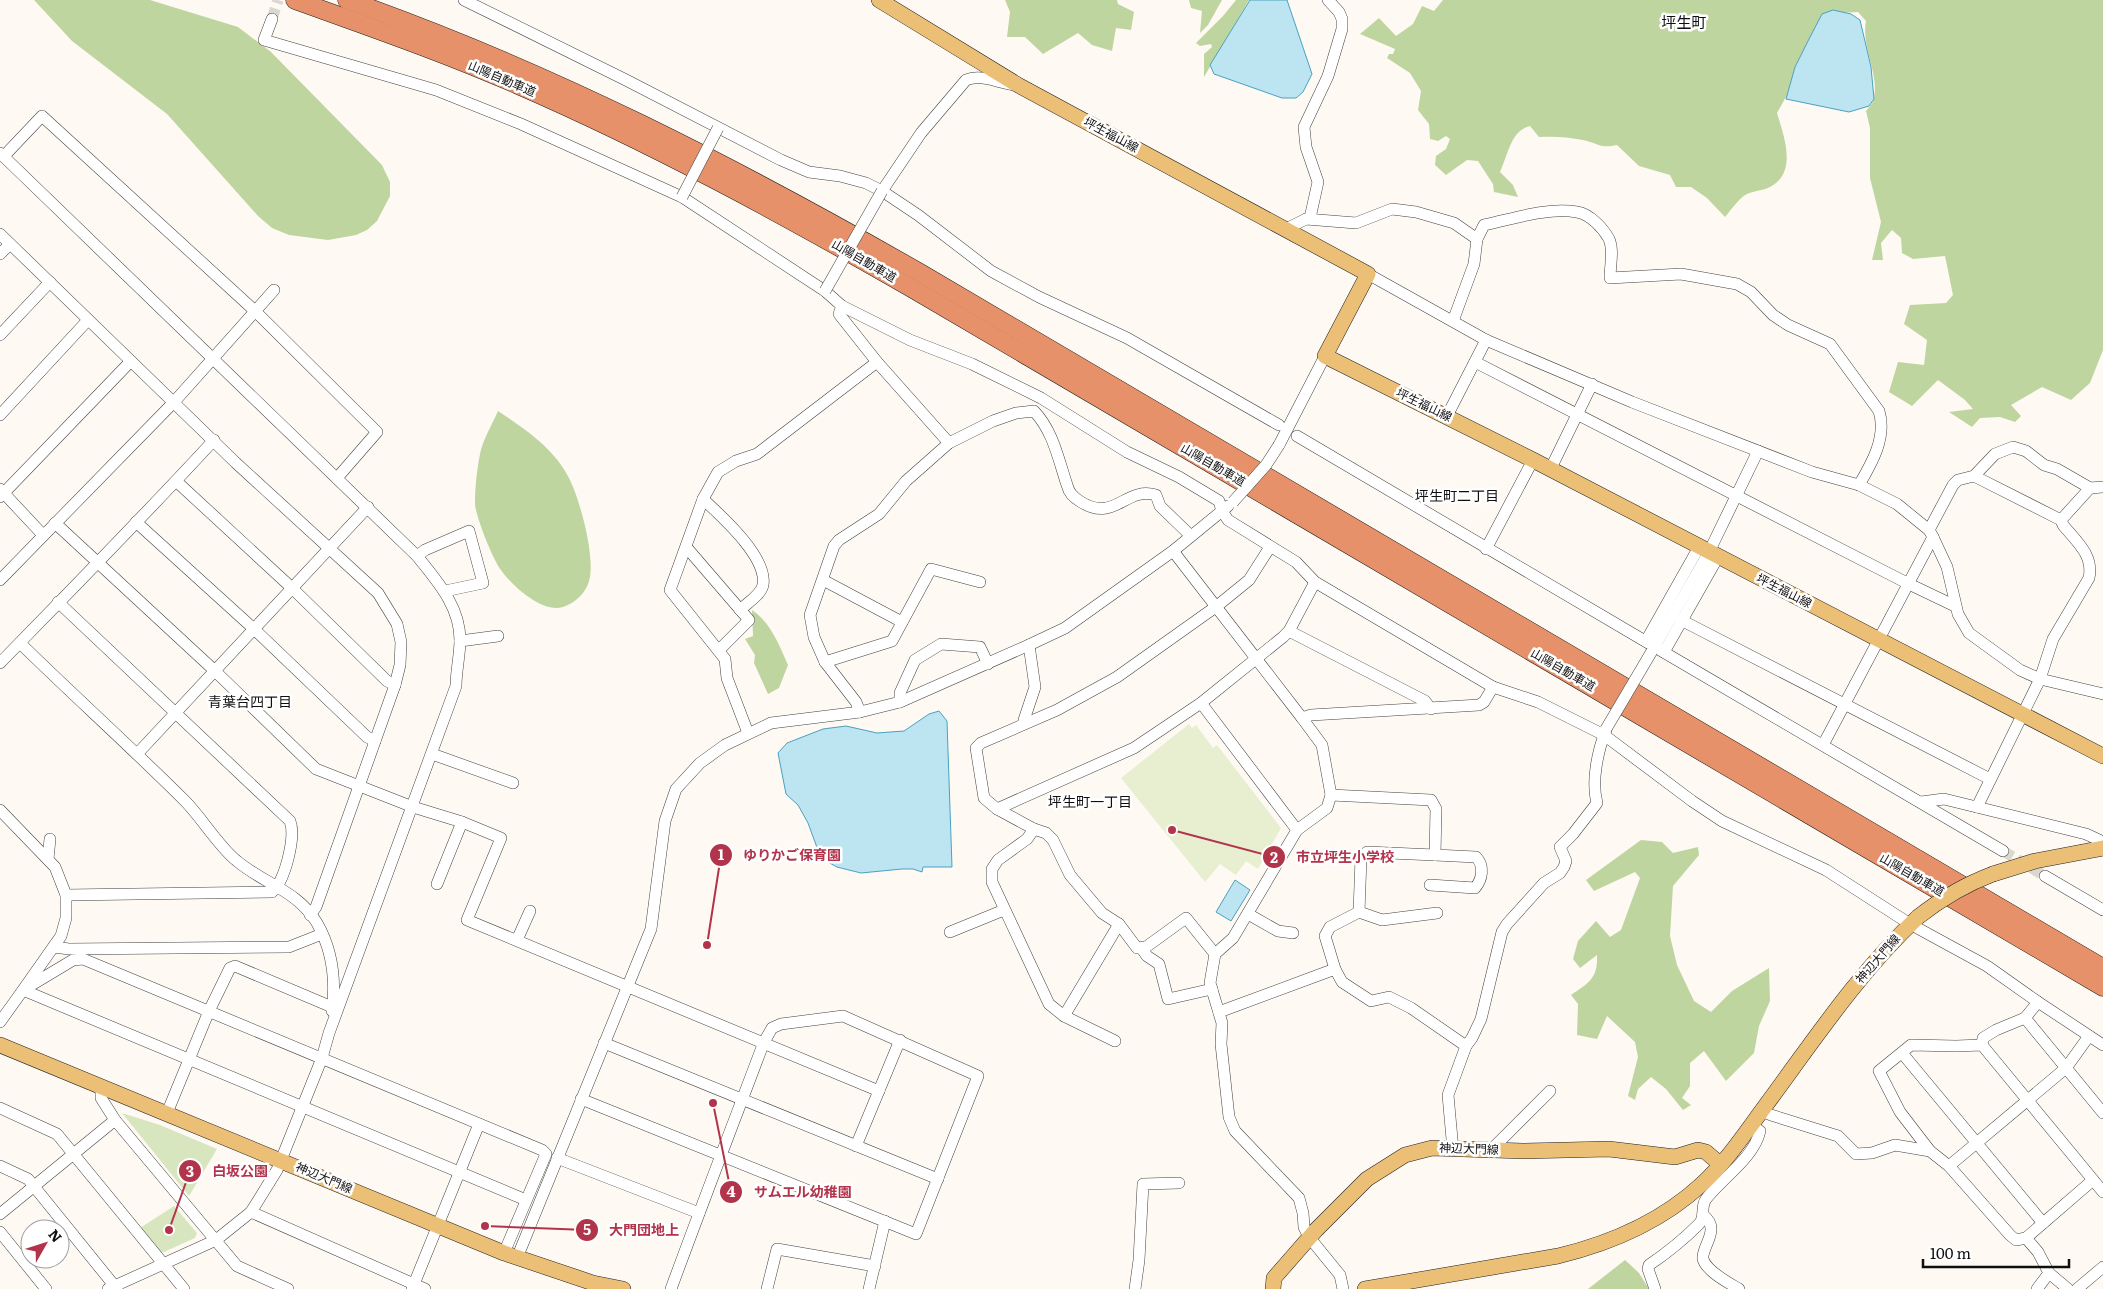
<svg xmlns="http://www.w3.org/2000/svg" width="2103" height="1289" font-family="Literata,'Noto Sans JP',serif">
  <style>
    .green { fill: #d8e6bf }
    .forest { fill: #bfd5a0 }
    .pitch { fill: #e8eed0 }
    .water { fill: #bce4f1; stroke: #4aa1c0 }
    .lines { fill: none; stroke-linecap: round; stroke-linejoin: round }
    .minor-tunnel { stroke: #dad7d1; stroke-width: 11; stroke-dasharray: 11 5.5; stroke-linecap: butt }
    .minor-casing { stroke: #424242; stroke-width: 12 }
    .major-casing { stroke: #202020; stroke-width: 16 }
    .highway-casing { stroke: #202020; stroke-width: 19 }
    .minor { stroke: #fff; stroke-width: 11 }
    .major { stroke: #ebbf76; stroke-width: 15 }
    .highway { stroke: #e69169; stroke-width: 18 }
    .minor-bridge-casing { stroke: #424242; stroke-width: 12; stroke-linecap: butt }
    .major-bridge-casing { stroke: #202020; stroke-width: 16; stroke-linecap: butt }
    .minor-bridge { stroke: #fff; stroke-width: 11 }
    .major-bridge { stroke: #ebbf76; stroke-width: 15 }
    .labels { text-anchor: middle; stroke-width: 5; stroke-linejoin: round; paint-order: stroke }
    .street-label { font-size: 12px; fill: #0f0f0f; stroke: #fff }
    .neighbourhood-label { font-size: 14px; fill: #0f0f0f; stroke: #fff }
    .quarter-label { font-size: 15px; fill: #0f0f0f; stroke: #fff }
    .leader { fill: none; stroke: #b2344b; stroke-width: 2 }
    .callout-dot { fill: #b2344b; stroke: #fff; stroke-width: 2 }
    .mark-label { font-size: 15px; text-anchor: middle; font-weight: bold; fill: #fff }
    .callout-label { font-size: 14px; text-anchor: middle; font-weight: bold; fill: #b2344b; stroke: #fff; stroke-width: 5; stroke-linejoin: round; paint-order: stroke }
  </style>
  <rect width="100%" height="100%" fill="#fefaf3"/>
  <g class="green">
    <path d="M122,1113l38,12 57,24 -28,47z"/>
    <path d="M174,1206l23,27 -2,5 -31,14h-4l-20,-24z"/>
  </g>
  <g class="forest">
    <path d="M34,0h116l88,27 33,25 111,113 8,17v14l-13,25 -10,9 -11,5 -28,5 -39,-5 -17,-7 -14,-12 -91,-102 -95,-73z"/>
    <path d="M1005,0h112l1,4 16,8 -3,18 -15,-2 -4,23 -20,-6 -14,-12 -35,21 -18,-17h-18l3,-25z"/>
    <path d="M1189,0h33l-14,25 -8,8 2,-22 -11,-3z"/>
    <path d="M1236,0h13l-45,77v-23l8,-7 -1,-3 -11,2 -4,-3 27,-27z"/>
    <path d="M1443,0h660v350l-13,33 -19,17 -29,-13 -31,18 10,11 -6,6 -15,-5 -20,1 -8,9 -23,-15 24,-3 -8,-9 -27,-20 -26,26 -23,-14 9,-30 26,3 3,-25 -23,-16 6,-19 36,-2 7,-8 -8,-39 -32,3 -11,-6 -1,-15 -9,-8 -11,13 2,17h-11l9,-38 -11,-44v-50l-4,-17c3,-4 8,-9 8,-13 5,-26 -13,-51 -8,-77l-8,-9 -36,2 -27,53 -8,28 -10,18c6,20 19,54 -1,70 -9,8 -20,7 -29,11 -8,4 -16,16 -22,23l-18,-19 -16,-11h-15l-6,-12 -31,-9 -22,-21c-17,4 -19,-2 -34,-5 -15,-3 -29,-4 -44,-3l-9,-11c-19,4 -22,29 -30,46l13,13 5,12 -24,-5 -1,-8 -15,-23 -11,-1 -21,15 -11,-10 1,-9 10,-7 4,-10 -4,-3 -8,5 -8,-2 -1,-15 -11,-14 3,-19 -11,-18 -23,-15 2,-4h4l2,-5 -35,-15 19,-16 17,18 17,-12 9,-18 12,5z"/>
    <path d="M498,411c27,18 56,37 71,67 11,21 27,81 20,103 -3,12 -14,22 -26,26 -20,7 -52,-22 -62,-37 -8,-10 -26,-55 -26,-67 0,-16 2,-34 5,-49 3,-15 12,-29 18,-43z"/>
    <path d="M752,610c19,13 27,35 36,55l-9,23 -11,6 -14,-31 1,-8 -10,-16 8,-3z"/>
    <path d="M1641,840l21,2 11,11 25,-6 1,8 -26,31 -3,50 7,29 17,36 17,11 21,-21 37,-23 1,33 -11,25 -5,27 -28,28 -22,-30 -14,12v23l-8,12 9,7 -8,5 -17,-21 -15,-12 -13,12 -3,11 -7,-4 10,-39 -3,-15 -28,-26 -10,23 -20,-4 1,-31 -7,-9c18,-12 27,-17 26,-40l-17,13 -7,-9 5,-18 18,-20 14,16 11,-7 19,-52 -5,-6 -41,19 -8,-11z"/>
    <path d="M1625,1260l14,13 10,16h-61z"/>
  </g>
  <path class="pitch" d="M1189,724l3,4 4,-3 17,23 4,-3 64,83 -23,41 -12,-8 -10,14 -16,-11 -15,18 -84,-104z"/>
  <g class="water">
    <path d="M1250,0h37l25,74 -9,18 -7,6h-14l-68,-24 -4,-9z"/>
    <path d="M1833,10l18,4 9,6 11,47 3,32 -5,7 -20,6 -63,-13 9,-32 14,-28 13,-25z"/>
    <path d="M939,711l8,10 5,146h-29l-1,5 -9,-3h-11l-41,4 -24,-6 -11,-6 -7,-8 -11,-30 -10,-18 -12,-11 -8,-41 9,-10 36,-14 23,-3 31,7 27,-2 25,-17z"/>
    <path d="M1235,880l15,10 -19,31 -15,-9z"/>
  </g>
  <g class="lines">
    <g class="minor-tunnel">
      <path d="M272,19l6,-19"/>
      <path d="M2003,851l42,25"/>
    </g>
    <g class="minor-casing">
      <g id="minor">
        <path d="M464,0l162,80 155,80 28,12 31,4 26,7 16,8 36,24 73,56 48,26 88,41 152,87"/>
        <path d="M272,19l-8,21 172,50 85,34 161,73 143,94 17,15 68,34 62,24 69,34 86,54 52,25 40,24 3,10 6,9 68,42 19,20 178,105 45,15 66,33 88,66 30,20 104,49 84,54 77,42 51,36 65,43"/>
        <path d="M0,153l417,403c20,25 43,50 43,84 0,15 -4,31 -4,46l-127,347 -7,25 -45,112 -26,42 -35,28 -108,49"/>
        <path d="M4,156l38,-40 213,195 122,121 -40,46"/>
        <path d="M882,191l39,-58 45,-53c15,-7 34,4 51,5"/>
        <path d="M1306,219l4,-1 8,-36 -12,-35 -2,-20 24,-51 14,-47v-10l-3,-7 -11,-12"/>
        <path d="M1286,229l20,-10 50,4 36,-14 24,3 38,11 23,16 7,-14c29,-6 63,-18 93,-13 13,2 26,16 32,27 5,11 1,27 1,39l71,-4 56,10 14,8 22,23 15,10 42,19 49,67c8,26 -7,52 -20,74"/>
        <path d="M0,234l236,229 142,130 19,31 4,18 -1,23 -5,20 -79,222 -6,8"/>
        <path d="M0,254l10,-10"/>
        <path d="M1368,274l118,66 146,62 180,70 47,13 38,19 32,26 4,7 14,30 11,47 11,19 51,37 20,9 63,15"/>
        <path d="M842,306l-3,8 38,48 72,81"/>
        <path d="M1453,321l21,-57 3,-25"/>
        <path d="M0,335l50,-53"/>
        <path d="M1475,362l434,222 46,22"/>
        <path d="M0,415l88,-95"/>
        <path d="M1447,416l39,-76"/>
        <path d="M1297,436l353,208"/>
        <path d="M1279,445l46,-89"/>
        <path d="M1550,470l42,-86"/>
        <path d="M1974,476l87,44 2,5c13,16 31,30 26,53l-36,61 -13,40 -63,128"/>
        <path d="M176,481l117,108 94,92 8,4"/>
        <path d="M0,489l43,46"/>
        <path d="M0,497l131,-136"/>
        <path d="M703,499c18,17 65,58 60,86 -2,10 -16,18 -23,25"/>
        <path d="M2061,520l29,-32"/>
        <path d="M136,522l118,107 113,108 8,4"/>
        <path d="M55,523l160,148 101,98 97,38 49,15 39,16 -34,82 412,171"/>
        <path d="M1929,530l24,-45 5,-5 16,-4 21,-22 18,-7 13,4 18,14 13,4 33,19 13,-1"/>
        <path d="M1270,547l-21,33 -32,26 -100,71 -60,33 -76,33 -5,5 8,50 13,11 137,-61 67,-45 82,-66 6,-6 26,-49"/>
        <path d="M687,548l62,72 -30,30"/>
        <path d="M1486,549l47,-89"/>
        <path d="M1173,551l129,167 9,-3 168,-10 5,-3 9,-15"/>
        <path d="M417,556l8,-6 44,-19 14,52 -38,8"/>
        <path d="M0,580l174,-178 100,-112"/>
        <path d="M823,580l79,42"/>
        <path d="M58,602l232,219c6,16 -5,60 -18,71l-206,3"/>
        <path d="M1681,620l309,159"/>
        <path d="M1289,631l136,70 6,8"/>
        <path d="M460,641l38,-5"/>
        <path d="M1646,641l53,-94"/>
        <path d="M20,643c54,53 111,104 165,158 17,17 34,46 52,60 27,23 60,29 80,62 16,28 19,58 15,88"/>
        <path d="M1660,650l343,201"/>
        <path d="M1652,651l57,-99 49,-101"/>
        <path d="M1664,652l54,-95"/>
        <path d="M825,662l67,-21 39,-72 49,13"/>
        <path d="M0,663c72,-74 144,-147 214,-223"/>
        <path d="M900,702v-9l15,-33 26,-16 39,3 8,17"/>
        <path d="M1201,703l96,127 30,-22 4,-13 -9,-50 -20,-27"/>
        <path d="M860,712l-4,-10 -31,-40 -11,-25 -4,-22 24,-69 5,-6 40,-26 27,-33 43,-38 44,-22 23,-8 18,-2c19,20 24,47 33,74 2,8 6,12 14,17 34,21 44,-16 75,-7l4,11 31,30"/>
        <path d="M1025,723l-1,-3 11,-33 -6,-42"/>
        <path d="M748,733l-21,-55 -2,-19 -55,-69 33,-91 15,-27 18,-11 21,-7 120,-92"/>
        <path d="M1823,745l110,-208"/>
        <path d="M137,754l231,-247"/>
        <path d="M432,754l81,29"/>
        <path d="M1331,795l100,5 5,9 -1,46 41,2c9,9 6,23 -1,31l-45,-3"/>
        <path d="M1921,802l23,-3 142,35 13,6 2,9"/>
        <path d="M997,809l37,20 12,4 7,7 17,35 32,38 17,11 18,24 9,-1 40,-29 29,36"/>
        <path d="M0,810l55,57 11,28v23l-5,18 -38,54 503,210"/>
        <path d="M1034,829l-7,10 -29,21 -6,9v13l57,122 15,12 51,25"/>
        <path d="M1297,830l-64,108 -18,16 -5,29 12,40 -1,21 8,73 6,14 64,67 4,15 1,14 5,10 31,38 3,14"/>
        <path d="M48,859l2,-20"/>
        <path d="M2045,876l58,34"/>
        <path d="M437,884l25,-62"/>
        <path d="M1359,912l2,-54 6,-6 68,3"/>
        <path d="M1248,914l30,17 15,2"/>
        <path d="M950,932l54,-22"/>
        <path d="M517,940l13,-29"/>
        <path d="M54,947l15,2 220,-2 33,-13"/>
        <path d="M1142,949l5,7 12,8 9,35 44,-10"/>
        <path d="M1335,969l7,13 29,19 18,-4 22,11 55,38"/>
        <path d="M2038,1002l-13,16 78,95"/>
        <path d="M1219,1012l116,-43 -10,-33 5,-9 29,-15 23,8 55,-7"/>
        <path d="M1064,1016l55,-92"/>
        <path d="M0,1022l23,-32 50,-30 10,-1 459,191 4,4 -42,99"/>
        <path d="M604,1043l334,136"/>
        <path d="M1982,1045l1,-7 13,-8 29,-12"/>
        <path d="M1902,1053l141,170"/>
        <path d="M101,1087v11l14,22 122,146 51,23"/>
        <path d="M581,1099l335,135 62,-158 -135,-60 -62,8 -9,4 -8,14c-31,82 -63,165 -93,247"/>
        <path d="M0,1108l57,26 127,155"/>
        <path d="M1761,1111l10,4 67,21 18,18 16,-1 23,-8 35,6 19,15 117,-98 23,-32"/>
        <path d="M167,1113l42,-102 21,-43 5,-2 97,41"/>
        <path d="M856,1146l44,-106"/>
        <path d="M1453,1150l-5,-55 18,-49 6,-8 9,-19 21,-87 5,-8 37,-41 16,-10 4,-6 2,-6 -6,-14 13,-13 24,-31c-6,-22 1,-53 9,-73"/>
        <path d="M1490,1151l60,-60"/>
        <path d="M1930,1151l-30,-39 -21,-41 32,-26 45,1 26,-1 121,147"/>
        <path d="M557,1158l142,55"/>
        <path d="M0,1166l28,13 89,110"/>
        <path d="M1949,1166l61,69 6,5 10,-2 12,14 11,21 -12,16"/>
        <path d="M251,1212l174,77"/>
        <path d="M0,1214l115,-94"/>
        <path d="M1703,1215c19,14 -2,32 0,44 3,12 26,24 36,30"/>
        <path d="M0,1232l46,57"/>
        <path d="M2026,1238l67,-58"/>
        <path d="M517,1258l134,-329 14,-108 11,-32 24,-26 25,-18 46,-22 89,-11 40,-10 129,-57 36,-17 108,-77 55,-45"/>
        <path d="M2049,1273l19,16"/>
        <path d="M412,1289l67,-165"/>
        <path d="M767,1289l10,-40 98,17"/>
        <path d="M869,1289l16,-68"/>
        <path d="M1135,1289l4,-29 4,-76 36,-1"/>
        <path d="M1655,1289l-7,-20 1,-4c18,-12 35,-26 50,-41 7,-7 1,-17 7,-25 16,-21 48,-41 54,-68l-9,-6"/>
        <path d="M2077,1289l26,-22"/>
      </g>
    </g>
    <g class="major-casing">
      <g id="major">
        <path d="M879,0l139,85 350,189 -43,82 208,104 570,296"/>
        <path d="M1993,874l42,-13 68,-13"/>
        <path d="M0,1045l504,208 89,30 30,6"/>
        <path d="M1273,1289l1,-11 42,-48 51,-51 38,-24 27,-7 91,3 86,-2 66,8 23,-7 8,2 14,12"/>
        <path d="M1365,1289l193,-33c54,-13 103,-34 144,-72 25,-23 44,-52 64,-79 48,-65 93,-133 152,-188"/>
      </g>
    </g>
    <g class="highway-casing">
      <g id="highway">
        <path d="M295,0c75,27 150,53 223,85 136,59 266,130 395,204l1190,698"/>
        <path d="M347,0c202,71 390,168 575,274l1181,694"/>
      </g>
    </g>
    <use href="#minor" class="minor"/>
    <use href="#major" class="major"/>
    <use href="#highway" class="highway"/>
    <g class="minor-bridge-casing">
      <g id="minor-bridge">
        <path d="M682,197l36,-69"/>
        <path d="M825,291l57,-100"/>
        <path d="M1233,502l33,-37 13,-20"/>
        <path d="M1606,729l46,-78"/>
      </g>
    </g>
    <g class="major-bridge-casing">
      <path id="major-bridge" d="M1918,917c23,-18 48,-33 75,-43"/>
    </g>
    <use href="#minor-bridge" class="minor-bridge"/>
    <use href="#major-bridge" class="major-bridge"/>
  </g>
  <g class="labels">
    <g class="street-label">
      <text transform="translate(502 79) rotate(23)" y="4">山陽自動車道</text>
      <text transform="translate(1111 135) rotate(28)" y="4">坪生福山線</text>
      <text transform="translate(864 261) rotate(30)" y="4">山陽自動車道</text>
      <text transform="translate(1424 405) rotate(26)" y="4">坪生福山線</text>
      <text transform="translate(1213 465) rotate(30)" y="4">山陽自動車道</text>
      <text transform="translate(1784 591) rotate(27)" y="4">坪生福山線</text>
      <text transform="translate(1563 670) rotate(30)" y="4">山陽自動車道</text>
      <text transform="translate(1912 875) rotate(30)" y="4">山陽自動車道</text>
      <text transform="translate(1878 959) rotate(-49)" y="4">神辺大門線</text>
      <text transform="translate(1469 1149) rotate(2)" y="4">神辺大門線</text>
      <text transform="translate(324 1178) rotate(23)" y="4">神辺大門線</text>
    </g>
    <g class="neighbourhood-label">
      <text x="1457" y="501">坪生町二丁目</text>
      <text x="250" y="707">青葉台四丁目</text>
      <text x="1090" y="807">坪生町一丁目</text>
    </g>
    <g class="quarter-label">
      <text x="1684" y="28">坪生町</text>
    </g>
  </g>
  <path class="leader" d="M707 945L721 855M1172 830L1274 857M169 1230L190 1171M713 1103L731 1192M485 1226L587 1230"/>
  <g class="callout-dot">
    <circle cx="707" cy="945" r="5"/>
    <circle cx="1172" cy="830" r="5"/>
    <circle cx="169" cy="1230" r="5"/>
    <circle cx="713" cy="1103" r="5"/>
    <circle cx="485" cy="1226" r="5"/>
    <circle cx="721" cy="855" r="12"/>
    <circle cx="1274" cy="857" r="12"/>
    <circle cx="190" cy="1171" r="12"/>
    <circle cx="731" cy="1192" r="12"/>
    <circle cx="587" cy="1230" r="12"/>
  </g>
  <g class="mark-label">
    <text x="721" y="860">1</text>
    <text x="1274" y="863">2</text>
    <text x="190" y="1177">3</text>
    <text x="731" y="1197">4</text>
    <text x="587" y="1235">5</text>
  </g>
  <g class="callout-label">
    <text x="792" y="860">ゆりかご保育園</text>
    <text x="1345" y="862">市立坪生小学校</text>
    <text x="240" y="1176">白坂公園</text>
    <text x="803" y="1197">サムエル幼稚園</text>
    <text x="644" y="1235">大門団地上</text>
  </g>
  <g transform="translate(45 1244) rotate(51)"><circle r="24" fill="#ffffff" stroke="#9f9f9f"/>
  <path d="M0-4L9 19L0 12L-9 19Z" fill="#b2344b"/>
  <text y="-8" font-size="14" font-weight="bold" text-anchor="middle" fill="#0f0f0f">N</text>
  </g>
  <path d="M1923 1259v8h146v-8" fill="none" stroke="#0f0f0f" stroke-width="2.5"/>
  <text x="1930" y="1259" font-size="15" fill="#0f0f0f" stroke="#ffffff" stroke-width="4" paint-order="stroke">100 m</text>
</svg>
